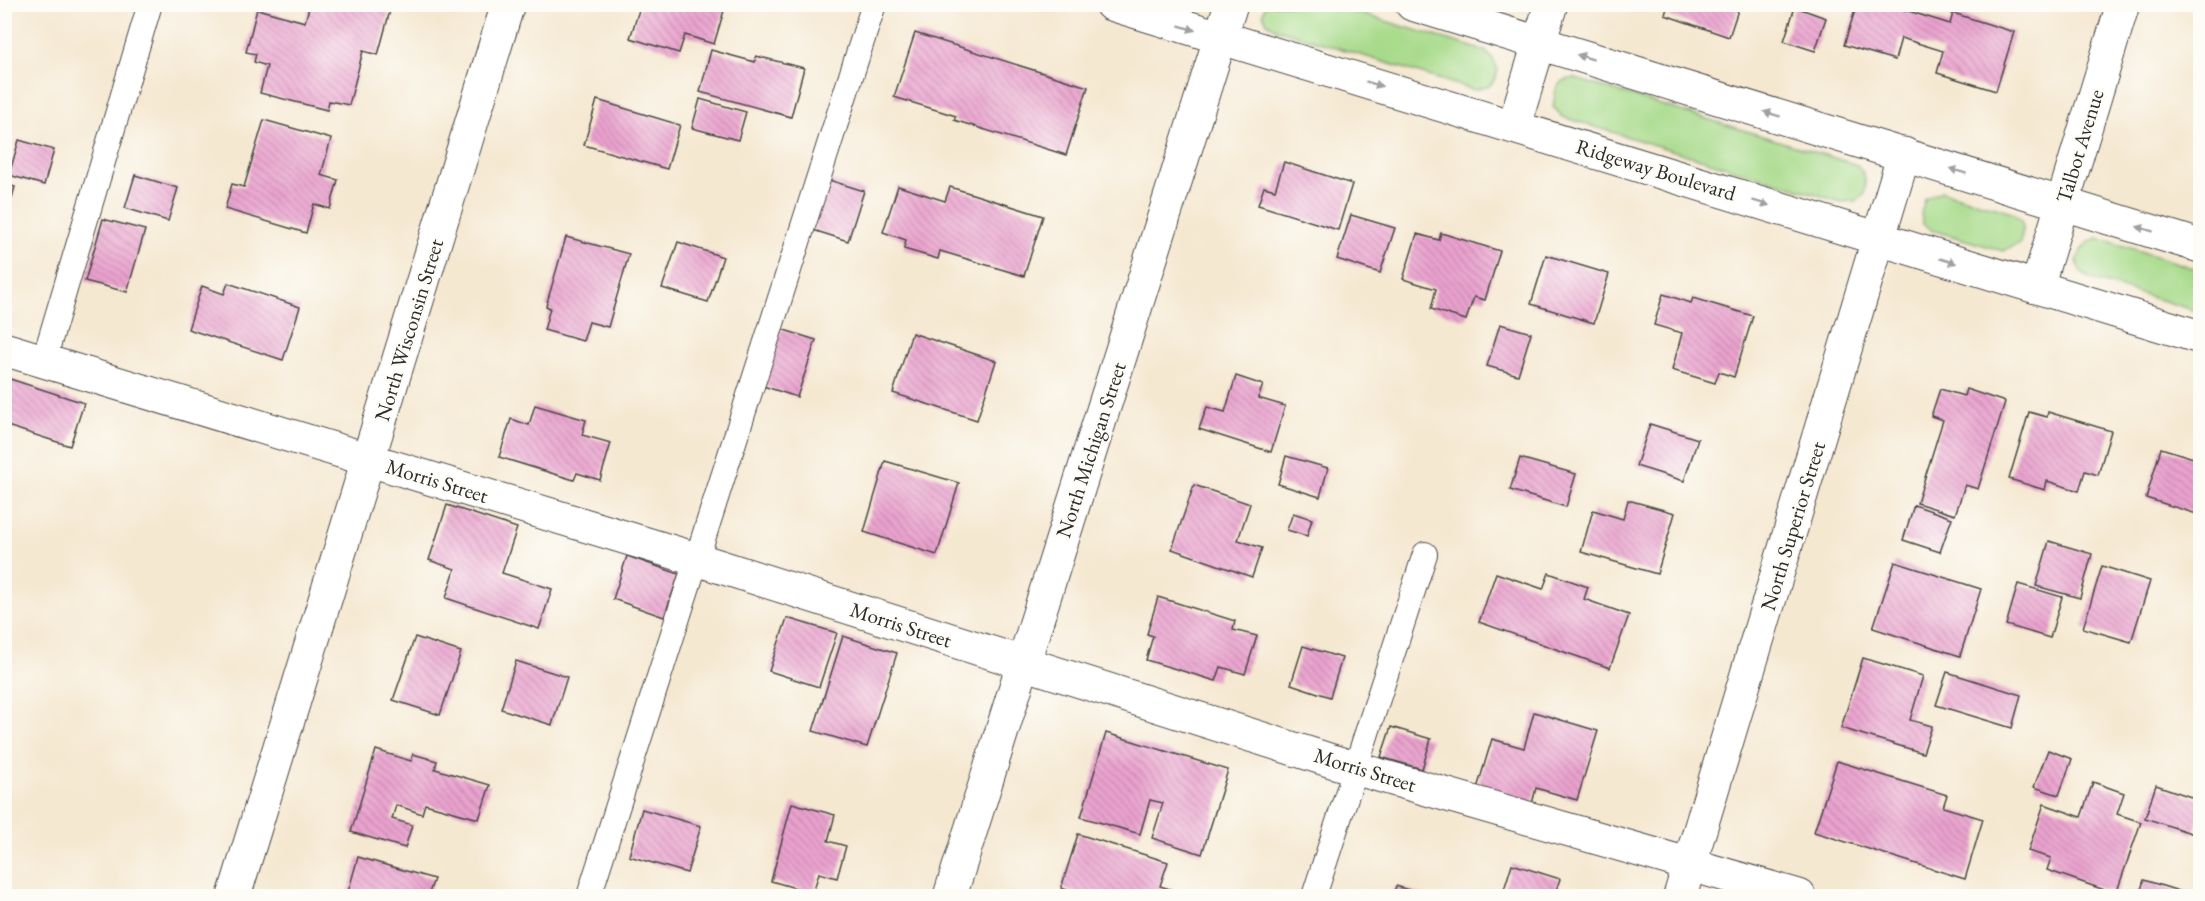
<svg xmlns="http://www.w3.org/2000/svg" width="2205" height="901" font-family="'EB Garamond',serif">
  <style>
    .green { fill: #a7da8a; stroke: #69825a; stroke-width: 1.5 }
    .building { fill: url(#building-back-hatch) }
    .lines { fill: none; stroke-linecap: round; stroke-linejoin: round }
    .lane-casing { stroke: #494744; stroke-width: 26 }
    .street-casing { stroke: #494744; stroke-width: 35 }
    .lane { stroke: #fff; stroke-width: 24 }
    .street { stroke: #fff; stroke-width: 33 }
    .oneway { fill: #a0a0a0 }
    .labels { text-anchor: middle; stroke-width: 5; stroke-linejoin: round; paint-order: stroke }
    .street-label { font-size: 21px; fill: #2b2b2b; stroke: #fdfcf7 }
  </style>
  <defs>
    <pattern id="building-back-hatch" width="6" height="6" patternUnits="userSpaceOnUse" patternTransform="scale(1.5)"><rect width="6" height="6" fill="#eba3cf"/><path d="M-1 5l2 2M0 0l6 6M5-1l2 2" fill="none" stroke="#bf85a8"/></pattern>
  </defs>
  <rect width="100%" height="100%" fill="#fdfcf7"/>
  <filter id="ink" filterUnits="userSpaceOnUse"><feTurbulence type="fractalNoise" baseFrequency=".0167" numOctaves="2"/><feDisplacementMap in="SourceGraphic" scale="12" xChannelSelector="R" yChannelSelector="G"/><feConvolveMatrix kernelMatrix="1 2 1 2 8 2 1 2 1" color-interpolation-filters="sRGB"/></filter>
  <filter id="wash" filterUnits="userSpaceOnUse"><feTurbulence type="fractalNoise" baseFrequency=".008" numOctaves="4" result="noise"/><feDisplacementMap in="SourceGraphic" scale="24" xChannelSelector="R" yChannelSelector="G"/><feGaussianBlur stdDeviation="1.35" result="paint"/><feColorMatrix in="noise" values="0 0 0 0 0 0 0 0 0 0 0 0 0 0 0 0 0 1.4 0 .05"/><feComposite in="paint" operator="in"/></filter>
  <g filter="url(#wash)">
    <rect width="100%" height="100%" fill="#f5e8d1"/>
    <g class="green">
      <path d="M1265,5h67l153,46 8,8 5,11c-5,16 -7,17 -24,20l-197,-61 -10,-6 -4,-9z"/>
      <path d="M1573,78l284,87c10,10 9,17 7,30l-9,6 -14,1 -278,-85 -10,-10c3,-18 1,-25 20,-29z"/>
      <path d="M1941,191l71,21c14,10 12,15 8,31l-17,8 -71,-21 -9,-6 -2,-10 4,-15z"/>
      <path d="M2098,238l102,32v42l-109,-33 -11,-7 -3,-11c4,-13 8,-18 21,-23z"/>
    </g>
    <g id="blocks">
      <g class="building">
        <path d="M310,4h71l10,3 -13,48 -15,-4 -14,54 -20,-4 -2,9 -67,-17 7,-27 -13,-4 2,-8 -10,-2 11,-43 48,13z"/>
        <path d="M641,4h85l-12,40 -29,-9 -6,18 -49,-15z"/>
        <path d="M1668,4h72l-11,33 -64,-22z"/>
        <path d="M1857,4h29l64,20 3,-11 61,19 -18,59 -59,-18 6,-22 -42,-13 -6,22 -51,-15z"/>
        <path d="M1795,7l31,11 -11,33 -31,-10z"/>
        <path d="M915,33l173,54 -22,68 -112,-35 2,-4 -62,-19z"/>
        <path d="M711,50l44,12 1,-6 48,12 -13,49 -91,-25z"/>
        <path d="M700,99l46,13 -8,28 -46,-12z"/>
        <path d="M597,100l83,25 -13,44 -83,-24z"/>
        <path d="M264,120l67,19 -10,36 17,5 -8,29 -16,-5 -8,29 -81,-24 7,-25 12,3z"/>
        <path d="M19,140l35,10 -10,35 -35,-10z"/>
        <path d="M1284,162l68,22 -14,46 -80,-25 6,-18 11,3z"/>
        <path d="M135,175l43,13 -10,33 -43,-13z"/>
        <path d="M829,180l35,11 -16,50 -35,-11z"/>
        <path d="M4,184l11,3 -10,35h-1z"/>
        <path d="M898,186l47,15 5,-14 93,29 -19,60 -84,-25 -2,8 -34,-10 2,-9 -23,-8z"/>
        <path d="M1351,215l44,13 -15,45 -43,-14z"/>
        <path d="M103,219l42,11 -18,62 -42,-11z"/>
        <path d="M1441,233l59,18 -15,49 -11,-3 -8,23 -35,-11 5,-20 -33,-10 14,-45 22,6z"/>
        <path d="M566,237l63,17 -21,73 -19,-5 -6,19 -39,-11 6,-22 -4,-2z"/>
        <path d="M678,242l45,15 -15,45 -46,-14z"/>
        <path d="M1546,255l63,19 -15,49 -63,-19z"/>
        <path d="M228,283l72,24 -17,53 -95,-31 14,-43 22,8z"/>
        <path d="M1663,294l28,9 2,-5 60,18 -19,61 -15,-5 -4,11 -43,-13 10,-37 -28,-8z"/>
        <path d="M1500,324l31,9 -13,42 -31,-9z"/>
        <path d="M781,329l35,11 -19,57 -34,-11z"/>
        <path d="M912,333l84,28 -19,59 -84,-27z"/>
        <path d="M1236,376l27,9 -5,13 27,8 -14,46 -72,-23 8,-22 18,5z"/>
        <path d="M4,377l80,26 -14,43 -66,-21z"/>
        <path d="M1940,389l24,7 2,-7 39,13 -27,87 -13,-4 -10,30 -38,-12 26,-83 -12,-4z"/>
        <path d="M535,405l51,15 -4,15 29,8 -11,37 -23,-7 -3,7 -75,-23 12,-38 18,6z"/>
        <path d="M2029,412l18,5 1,-5 63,19 -13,44 -13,-4 -6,20 -32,-10 -2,9 -36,-11z"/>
        <path d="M1650,424l48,15 -14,42 -48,-15z"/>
        <path d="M2161,448l39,12v55l-54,-17z"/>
        <path d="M1286,456l42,12 -8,29 -42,-13z"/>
        <path d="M1520,458l56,16 -10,33 -56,-17z"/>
        <path d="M885,461l74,22 -22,72 -73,-23z"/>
        <path d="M1194,485l56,19 -12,36 24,8 -10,29 -80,-28z"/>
        <path d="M1628,500l47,13 -18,61 -76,-22 12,-42 30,9z"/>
        <path d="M447,505l70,23 -15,45 50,16 -13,40 -93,-31 9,-29 -26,-9z"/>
        <path d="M1914,505l38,13 -12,34 -37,-12z"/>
        <path d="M1293,513l19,6 -5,17 -20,-6z"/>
        <path d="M2049,541l43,13 -12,44 -44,-12z"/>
        <path d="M627,556l52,18 -15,43 -51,-18z"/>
        <path d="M1895,562l86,27 -21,67 -87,-28z"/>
        <path d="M2102,566l48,15 -19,61 -48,-14z"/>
        <path d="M1496,573l47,16 6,-16 39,14 -4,12 45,16 -19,53 -131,-46z"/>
        <path d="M2018,584l44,13 -12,41 -44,-13z"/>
        <path d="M1158,597l77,24 -2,9 24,6 -12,38 -24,-7 -5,14 -70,-21 7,-24 -6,-2z"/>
        <path d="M787,618l50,15 -18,54 -50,-16z"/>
        <path d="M843,636l54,17 -30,94 -54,-16z"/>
        <path d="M415,637l46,15 -21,63 -47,-15z"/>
        <path d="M1303,646l39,12 -12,39 -39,-13z"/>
        <path d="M1863,658l60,18 -13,44 22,6 -9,27 -82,-25z"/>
        <path d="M516,661l51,16 -15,48 -51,-16z"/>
        <path d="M1947,672l74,23 -9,33 -76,-23z"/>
        <path d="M1534,712l64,19 -21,69 -41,-12 -5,20 -55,-16 16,-53 32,9z"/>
        <path d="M1391,727l40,12 -9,30 -41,-12z"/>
        <path d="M1106,733l122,37 -26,84 -50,-16 11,-35 -13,-3 -10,34 -59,-17z"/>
        <path d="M376,750l35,11 2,-7 24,7 -2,8 55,16 -11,34 -54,-15 -3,10 -26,-9 -4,14 20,6 -7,23 -54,-16z"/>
        <path d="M2048,750l24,9 -13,36 -25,-8z"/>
        <path d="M1837,761l110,34 -4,12 40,12 -18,60 -151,-47z"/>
        <path d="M2093,782l31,11 -7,21 24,8 -25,72 -69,-24 4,-12 -23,-7 16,-47 37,13z"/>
        <path d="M2156,785l44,15v13l-6,21 -49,-16z"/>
        <path d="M792,803l43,12 -7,26 18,5 -9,32 -18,-5 -6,20 -42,-12z"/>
        <path d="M642,809l59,17 -14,47 -58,-17z"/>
        <path d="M1078,834l90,28 -8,24 16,5 -2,5h-89l-24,-8z"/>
        <path d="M358,857l76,22 -6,17h-81z"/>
        <path d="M1512,864l48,15 -6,17h-52z"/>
        <path d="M2144,880l38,12 -1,4h-42z"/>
        <path d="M1396,886l31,10h-35z"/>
      </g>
    </g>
  </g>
  <g filter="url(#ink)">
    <use href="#blocks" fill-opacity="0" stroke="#494744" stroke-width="1.5"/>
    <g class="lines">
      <g class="lane-casing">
        <g id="lane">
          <path d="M44,360l106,-356"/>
          <path d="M589,896l285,-892"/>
          <path d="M1314,896l111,-342"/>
        </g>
      </g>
      <g class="street-casing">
        <g id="street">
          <path d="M1111,4l1089,333"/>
          <path d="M1412,4l788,242"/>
          <path d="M1514,126l37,-122"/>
          <path d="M2037,287l86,-283"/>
          <path d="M4,349l692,210 658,209 445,128"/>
          <path d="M234,896l274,-892"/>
          <path d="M950,896l281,-892"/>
          <path d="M1680,896l224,-742"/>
        </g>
      </g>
      <use href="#lane" class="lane"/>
      <use href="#street" class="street"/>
    </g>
    <defs><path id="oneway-solid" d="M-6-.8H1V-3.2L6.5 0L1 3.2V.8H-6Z" transform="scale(1.5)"/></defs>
    <g class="oneway">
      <use href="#oneway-solid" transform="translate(1187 28) rotate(17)"/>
      <use href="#oneway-solid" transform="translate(1585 57) rotate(-163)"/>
      <use href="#oneway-solid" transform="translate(1374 84) rotate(17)"/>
      <use href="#oneway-solid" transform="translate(1772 114) rotate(-163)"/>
      <use href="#oneway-solid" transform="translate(1958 171) rotate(-163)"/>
      <use href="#oneway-solid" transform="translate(1761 203) rotate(17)"/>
      <use href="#oneway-solid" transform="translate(2145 229) rotate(-163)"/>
      <use href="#oneway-solid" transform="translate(1948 261) rotate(17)"/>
    </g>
  </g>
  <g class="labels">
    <g class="street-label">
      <text transform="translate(2080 146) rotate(-73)" y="7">Talbot Avenue</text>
      <text transform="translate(1656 170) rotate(17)" y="7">Ridgeway Boulevard</text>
      <text transform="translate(409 330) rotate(-73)" y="7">North Wisconsin Street</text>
      <text transform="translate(1091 450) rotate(-72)" y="7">North Michigan Street</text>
      <text transform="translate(437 481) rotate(17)" y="7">Morris Street</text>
      <text transform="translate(1793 526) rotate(-73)" y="7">North Superior Street</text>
      <text transform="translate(901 625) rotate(18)" y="7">Morris Street</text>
      <text transform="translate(1365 770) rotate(17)" y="7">Morris Street</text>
    </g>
  </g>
  <rect width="2205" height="901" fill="none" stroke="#fdfcf7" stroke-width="24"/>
</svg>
